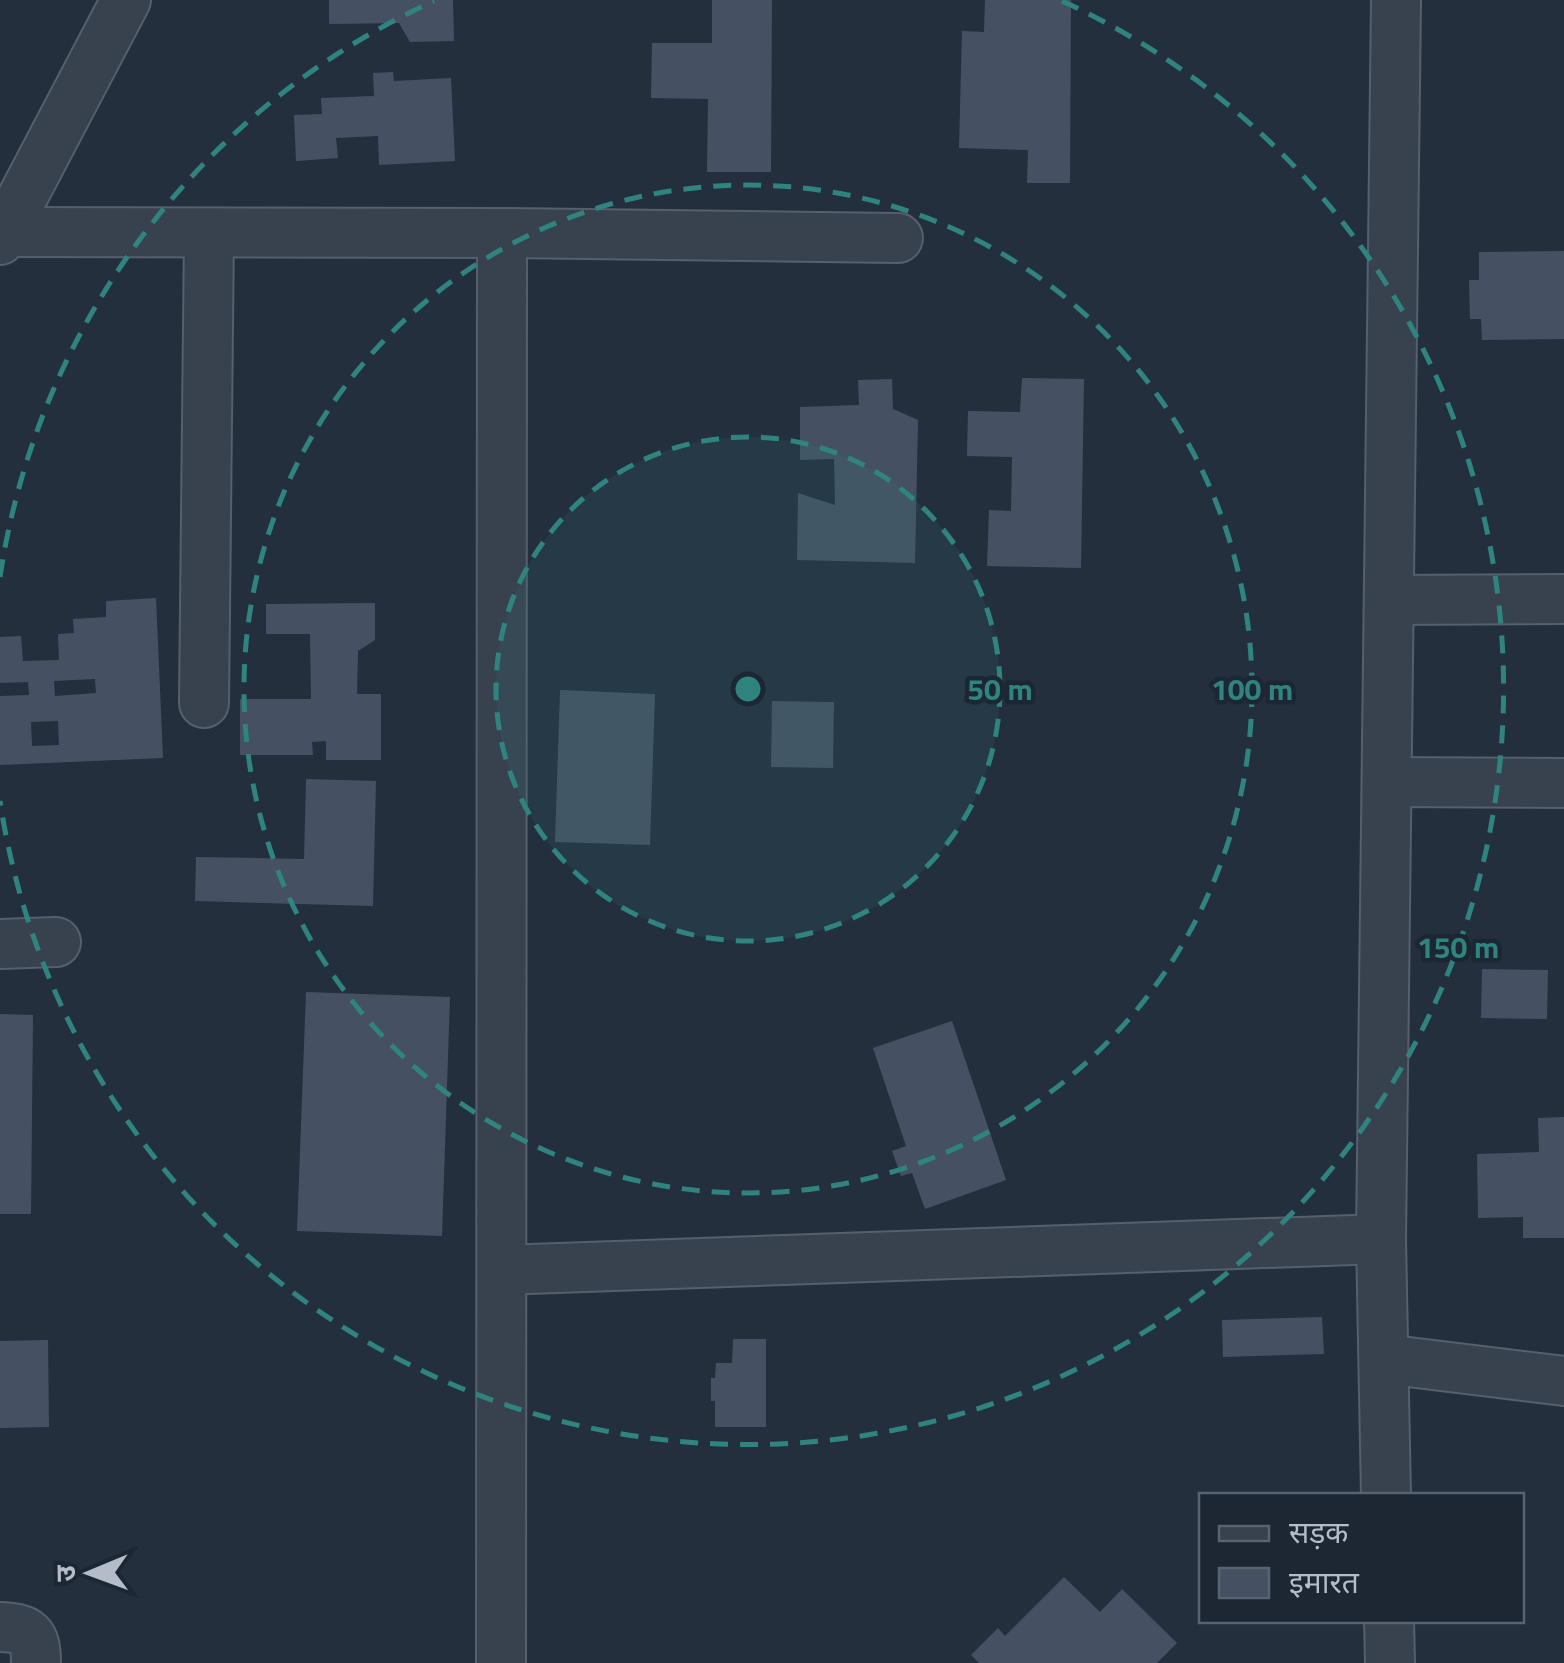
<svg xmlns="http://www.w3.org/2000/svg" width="1564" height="1663" font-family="'Titillium Web','Noto Sans Devanagari',sans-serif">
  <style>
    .building { fill: #455162; fill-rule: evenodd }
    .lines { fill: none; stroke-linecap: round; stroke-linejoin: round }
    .minor-casing { stroke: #565f6c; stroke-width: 52 }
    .minor { stroke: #38414e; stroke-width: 48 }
    .ring { fill: none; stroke: #308480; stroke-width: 5; stroke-dasharray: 18 12 }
    .centre { fill: #308480; stroke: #1d2633; stroke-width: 5 }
    .ring-label { font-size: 30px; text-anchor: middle; font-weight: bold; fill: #308480; stroke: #1d2633; stroke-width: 9; stroke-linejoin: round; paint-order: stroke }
  </style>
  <rect width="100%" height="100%" fill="#242f3e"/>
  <g class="building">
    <path d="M329,0h124l1,41 -44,1 -11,-19 -70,1z"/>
    <path d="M712,0h60l-1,172h-64l1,-73 -57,-1 1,-55h60z"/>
    <path d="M985,0h86l-1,183h-43l1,-33 -69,-2 3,-117 22,1z"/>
    <path d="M393,72l1,9 57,-3 4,83 -76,4 -1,-29 -42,2 2,20 -42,3 -2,-46 28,-1 -1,-16 53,-2 -1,-23z"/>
    <path d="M1564,251v88l-82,1 -1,-21h-11l-1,-39h10v-28z"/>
    <path d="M1022,378l62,1 -3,189 -94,-2 2,-56 22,1 1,-54 -45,-1 1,-45 52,1z"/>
    <path d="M892,379l1,30 25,11 -3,143 -118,-3 1,-67 37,12 -1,-46 -34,1v-53l59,-2 -1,-25z"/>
    <path d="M156,598l7,160 -163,7v-69l29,-1 -1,-13 -28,1v-46l21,-1 2,25 36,-1 -1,-26 16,-1 -1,-14 33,-2v-16zM95,679l1,14 -41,3 -1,-15zM58,721l1,24 -27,1 -1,-24z"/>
    <path d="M375,603v37l-17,11 -1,43h24v66h-55v-19l-14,1 1,13h-73v-56h71l-1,-65h-44v-30z"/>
    <path d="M560,690l95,4 -5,151 -95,-3z"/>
    <path d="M772,701l62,1 -1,66 -62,-1z"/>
    <path d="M306,779l70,2 -3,125 -178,-5 1,-44 108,2z"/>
    <path d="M1482,969l66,1 -1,49 -66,-1z"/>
    <path d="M306,992l144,5 -8,239 -145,-5z"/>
    <path d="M0,1014l33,1 -2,199h-31z"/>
    <path d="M952,1021l54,159 -81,29 -13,-36 -11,3 -9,-25 14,-5 -33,-98z"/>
    <path d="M1564,1117v121h-41v-21l-45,1 -1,-64 62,-2 -1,-34z"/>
    <path d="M1322,1317l2,37 -101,3 -1,-37z"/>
    <path d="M733,1339h33v88h-51v-26h-4v-23h4l1,-15h16z"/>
    <path d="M48,1340l1,87 -49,1v-87z"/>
    <path d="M1064,1577l36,35 22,-23 55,54 -20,20h-178l-8,-8 27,-27 7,8z"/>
  </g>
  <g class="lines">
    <g class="minor-casing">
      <g id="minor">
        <path d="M4,232l498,1 -1,1430"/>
        <path d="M502,233l396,5"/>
        <path d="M0,240l126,-240"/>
        <path d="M1389,600l175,-1"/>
        <path d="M204,703l5,-470"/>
        <path d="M1387,782l177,1"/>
        <path d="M0,944l56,-2"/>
        <path d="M502,1270l879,-31"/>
        <path d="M1384,1359l180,22"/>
        <path d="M1386,1496l-5,-257 15,-1239"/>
        <path d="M1389,1620l1,43"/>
        <path d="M0,1627c29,1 36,7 36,36"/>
      </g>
    </g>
    <use href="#minor" class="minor"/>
  </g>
  <circle cx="748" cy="689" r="252" fill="#308480" fill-opacity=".12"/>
  <g class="ring">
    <circle cx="748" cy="689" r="252"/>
    <circle cx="748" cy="689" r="504"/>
    <path d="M0 577A756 756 0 0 1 434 1M1062 1A756 756 0 1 1 0 801"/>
  </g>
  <circle cx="748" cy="689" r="15" class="centre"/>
  <g class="ring-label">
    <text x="1000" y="700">50 m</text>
    <text x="1252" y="700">100 m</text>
    <text x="1458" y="958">150 m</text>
  </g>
  <rect x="1199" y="1493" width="325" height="130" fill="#1d2633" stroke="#59626f" stroke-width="2.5"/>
  <rect x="1219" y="1526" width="50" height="15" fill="#38414e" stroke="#59626f" stroke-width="2.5"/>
  <text x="1289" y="1543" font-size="30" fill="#b4bcc9">सड़क</text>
  <rect x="1219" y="1568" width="50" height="30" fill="#455162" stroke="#59626f" stroke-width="2.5"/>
  <text x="1289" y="1593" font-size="30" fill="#b4bcc9">इमारत</text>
  <g transform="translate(90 1573) rotate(269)" stroke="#1d2633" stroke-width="8" paint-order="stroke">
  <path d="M0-8L18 38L0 25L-18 38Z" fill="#b4bcc9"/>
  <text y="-15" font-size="28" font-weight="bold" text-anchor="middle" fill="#b4bcc9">उ</text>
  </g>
</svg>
